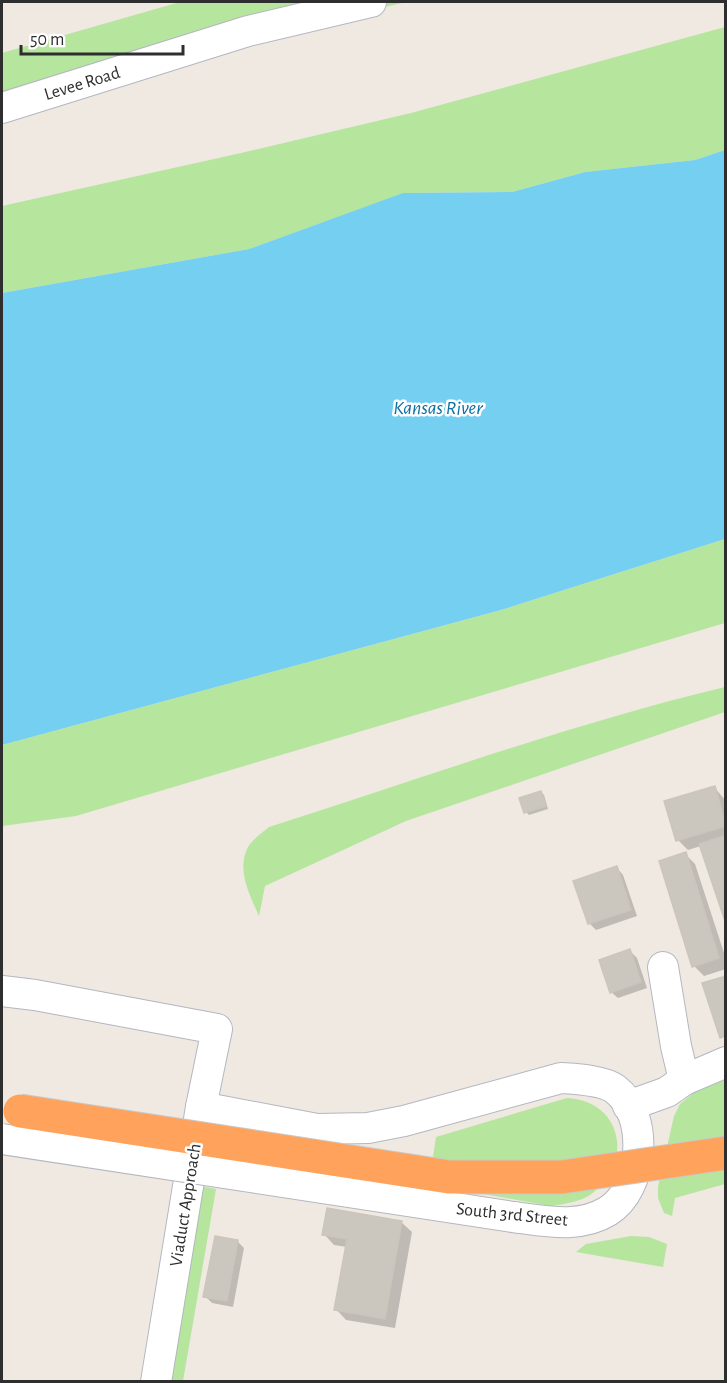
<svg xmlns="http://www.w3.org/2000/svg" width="727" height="1383" font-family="'Alegreya Sans',sans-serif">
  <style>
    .green { fill: #b6e59e }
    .water { fill: #75cff0 }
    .shadow { fill: #0003 }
    .building { fill: #cbc7bf; stroke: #cbc5ba; stroke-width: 1.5 }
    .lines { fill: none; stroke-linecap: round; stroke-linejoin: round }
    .minor-casing { stroke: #b4b7c1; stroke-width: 32 }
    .minor { stroke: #fff; stroke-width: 30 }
    .minor-bridge-casing { stroke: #b4b7c1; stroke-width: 32; stroke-linecap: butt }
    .highway-bridge-casing { stroke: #c9c9c9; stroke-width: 35; stroke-linecap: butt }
    .minor-bridge { stroke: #fff; stroke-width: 30 }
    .highway-bridge { stroke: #ffa35c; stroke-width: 33 }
    .labels { text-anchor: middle; stroke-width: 5; stroke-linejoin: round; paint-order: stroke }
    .street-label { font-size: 18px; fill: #2e2e2e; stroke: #fff }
    .water-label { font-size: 20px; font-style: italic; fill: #0d6fa3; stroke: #fff }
  </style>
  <rect width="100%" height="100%" fill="#efe9e1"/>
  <g class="green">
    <path d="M180,2h226l-404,98v-47z"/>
    <path d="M725,27v123l-30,10 -110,12 -73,20 -108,1 -155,56 -247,44v-87l239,-53 170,-40z"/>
    <path d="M725,539v84l-649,193 -74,10v-81l499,-135z"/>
    <path d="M725,687v25l-319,109 -141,65 -6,30c-9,-21 -23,-46 -11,-69 5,-8 14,-14 21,-20 151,-48 302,-103 456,-140z"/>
    <path d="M725,1076v108l-50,14 -3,18 -8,-3 -6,-15v-11l16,-71 6,-12 33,-27z"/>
    <path d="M567,1098c54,3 67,61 27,94 -12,10 -29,12 -44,14l-121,-22 7,-47z"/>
    <path d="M200,1186l16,3 -33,192 -16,1z"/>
    <path d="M631,1236l18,1 18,7 -4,23 -87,-15 10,-8z"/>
  </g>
  <path class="water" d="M725,150v389l-224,71 -499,135v-452l247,-44 154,-56 109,-1 73,-20 110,-12z"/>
  <g class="shadow">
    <path d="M714,787l12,14v118l-25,-73 -13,4 -10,-10z"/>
    <path d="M541,792l3,3 4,14 -19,6 -3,-3z"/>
    <path d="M685,854l10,10 31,95v10l-22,7 -10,-10z"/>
    <path d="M617,868l6,7 14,41 -41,14 -7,-7z"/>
    <path d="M630,951l7,7 10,30 -29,10 -7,-6z"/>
    <path d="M401,1222l11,10 -17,96 -49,-8 -10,-11 11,-62 -13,-2 -10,-11z"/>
    <path d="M237,1241l7,7 -11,59 -21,-4 -7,-7z"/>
  </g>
  <g class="building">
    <path d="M715,786l11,40 -50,15 -12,-40z"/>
    <path d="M541,791l5,15 -22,7 -5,-15z"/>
    <path d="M726,835v89l-27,-80z"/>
    <path d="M686,852l33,106 -27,9 -33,-106z"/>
    <path d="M617,866l14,44 -43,14 -15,-43z"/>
    <path d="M630,949l11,33 -31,11 -11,-33z"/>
    <path d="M726,976v60l-6,2 -18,-55z"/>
    <path d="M327,1208l75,13 -17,98 -51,-9 13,-71 -25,-4z"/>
    <path d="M215,1236l23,4 -11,61 -24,-4z"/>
  </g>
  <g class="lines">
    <g class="minor-casing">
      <g id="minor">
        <path d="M2,108l246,-77 123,-29"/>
        <path d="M663,967l13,79 8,34"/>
        <path d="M2,991l33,4 182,34 -16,78 -45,275"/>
        <path d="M628,1106l39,-14 17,-12 42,-18"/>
        <path d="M201,1107l116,22 51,-1 36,-7 157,-43c14,1 42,2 54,11 35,26 29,100 -7,122 -29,18 -63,10 -95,6"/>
      </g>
    </g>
    <use href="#minor" class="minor"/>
    <g class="minor-bridge-casing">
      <path id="minor-bridge" d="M2,1139l511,78"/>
    </g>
    <g class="highway-bridge-casing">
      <path id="highway-bridge" d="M20,1111l429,66h113l164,-24"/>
    </g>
    <use href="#minor-bridge" class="minor-bridge"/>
    <use href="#highway-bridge" class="highway-bridge"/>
  </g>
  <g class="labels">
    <g class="street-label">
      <text transform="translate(82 83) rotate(-17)" y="6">Levee Road</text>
      <text transform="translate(185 1205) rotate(-81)" y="6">Viaduct Approach</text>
      <text transform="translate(512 1214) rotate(6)" y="6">South 3rd Street</text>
    </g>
    <g class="water-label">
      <text x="438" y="414">Kansas River</text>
    </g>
  </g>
  <rect width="727" height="1383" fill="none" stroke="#2e2e2e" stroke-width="6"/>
  <path d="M21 45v9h162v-9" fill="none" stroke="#2e2e2e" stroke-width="3"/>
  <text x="30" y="45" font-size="18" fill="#2e2e2e" stroke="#ffffff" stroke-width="4.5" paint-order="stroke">50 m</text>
</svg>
